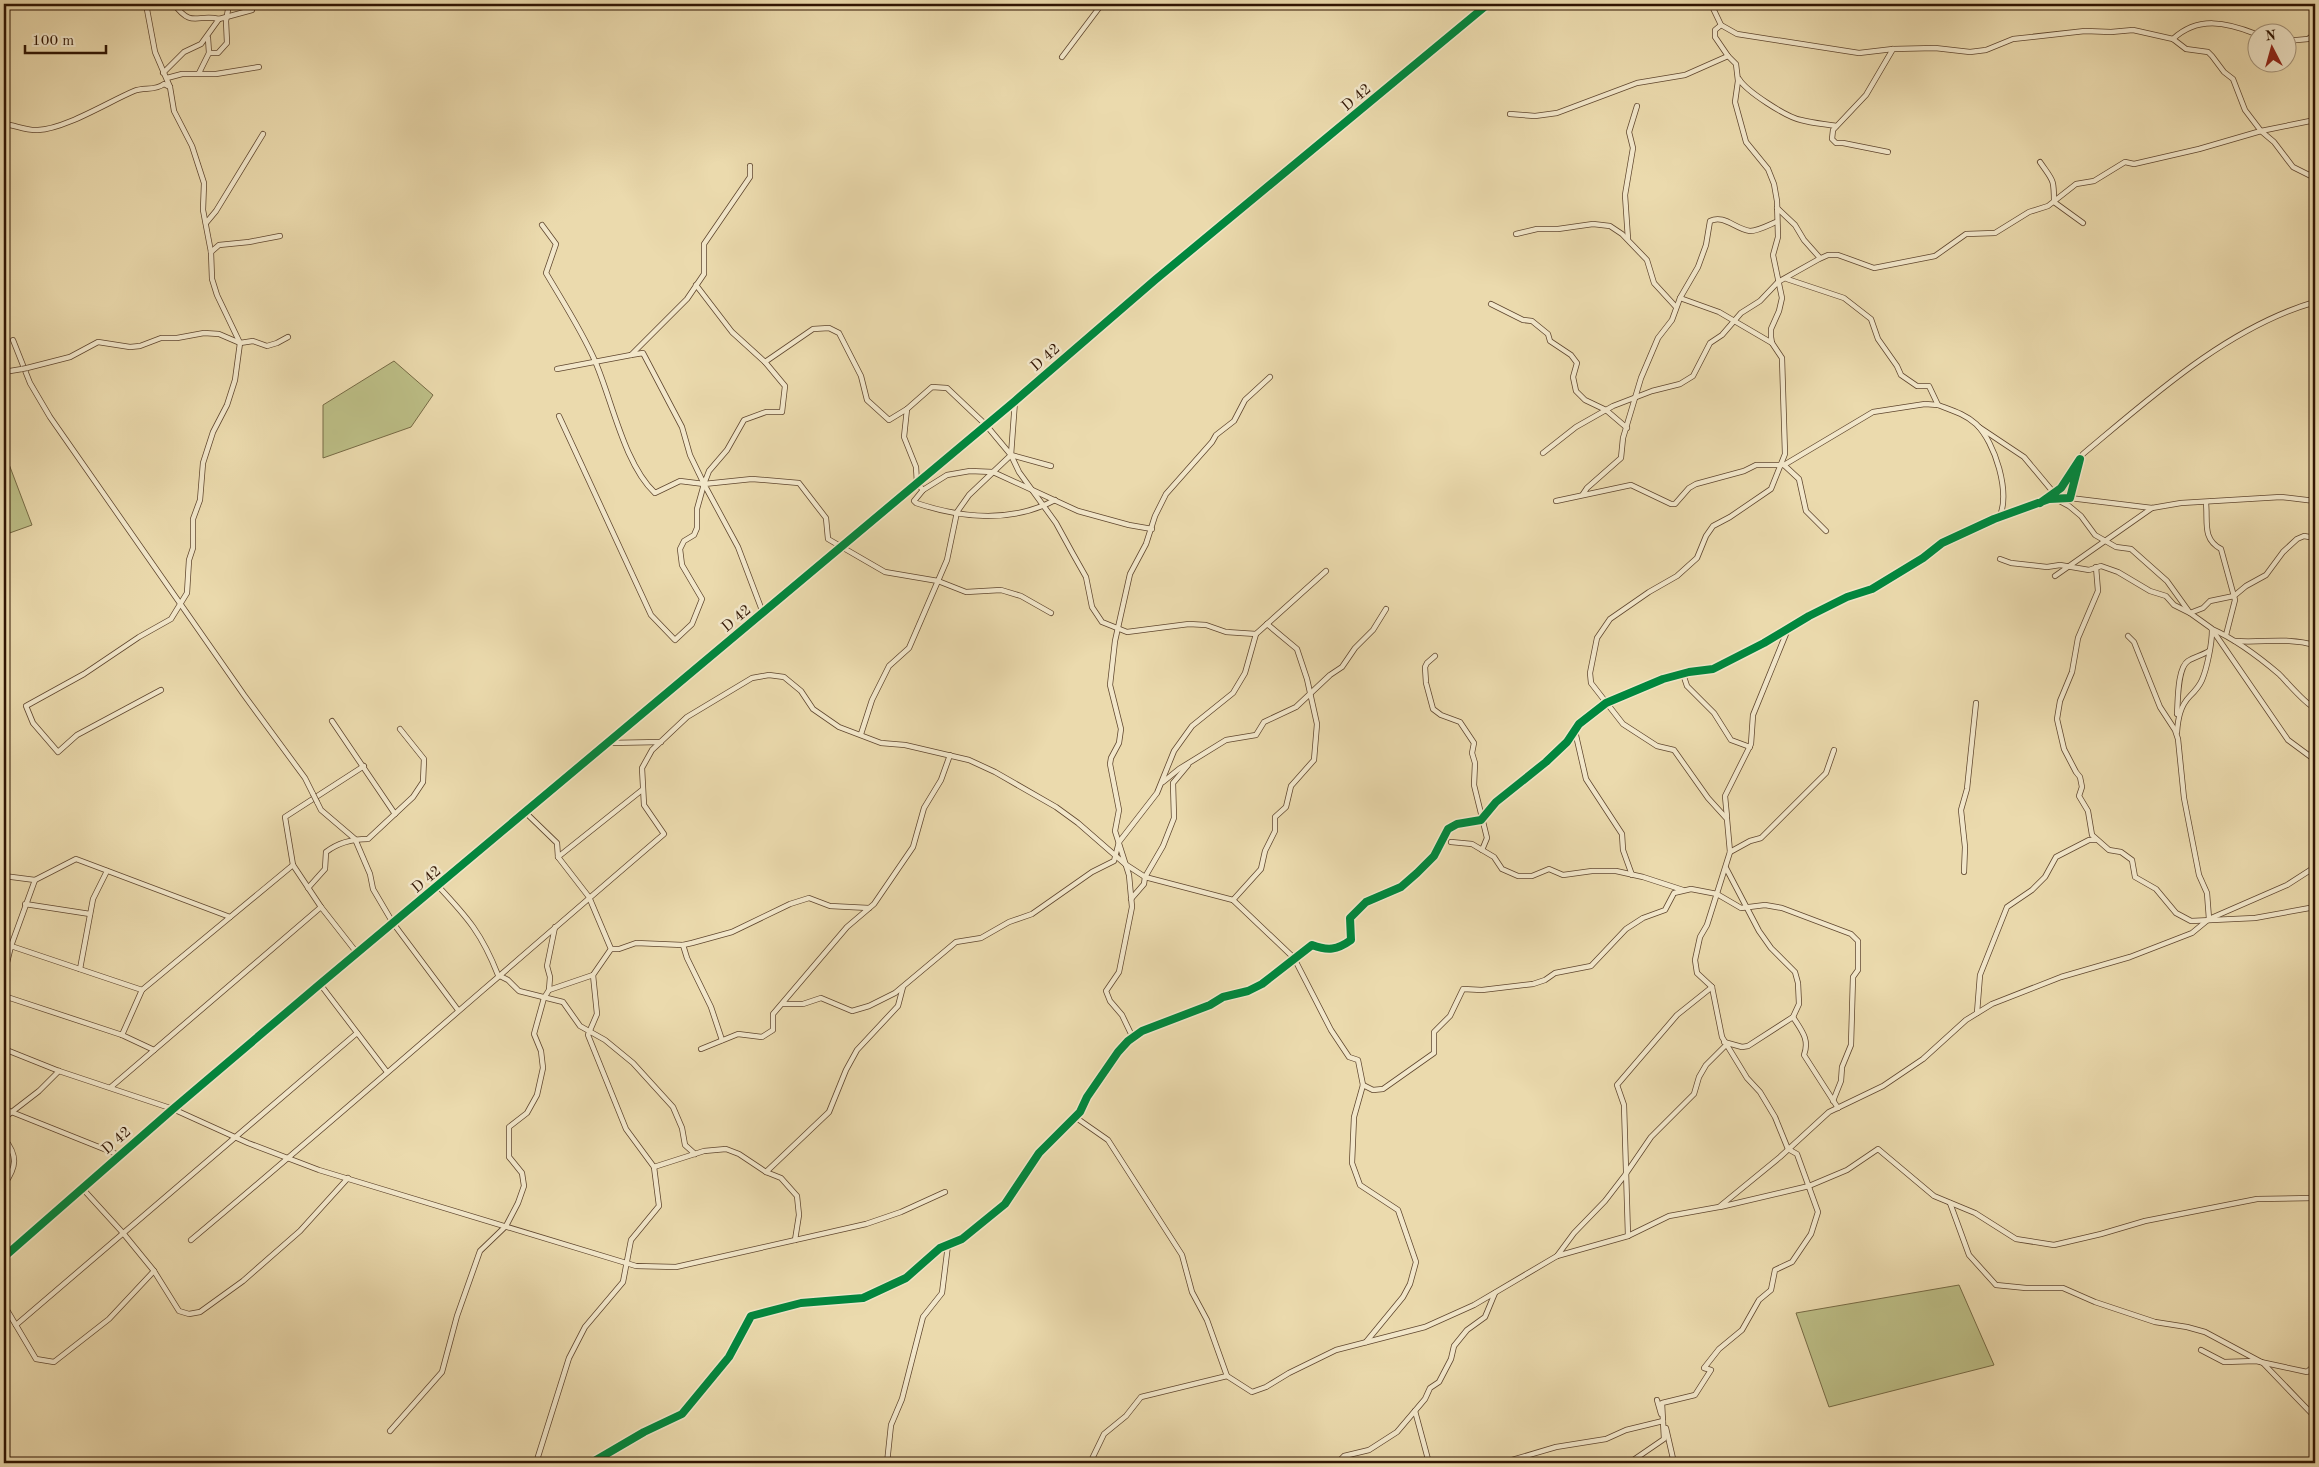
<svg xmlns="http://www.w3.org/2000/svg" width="2319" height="1467" font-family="'Old Standard TT',serif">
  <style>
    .green { fill: #bcbe86; stroke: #766a44 }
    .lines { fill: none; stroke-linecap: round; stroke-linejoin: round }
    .street-casing { stroke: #5f462e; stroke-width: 6 }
    .secondary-casing { stroke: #301503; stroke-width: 8 }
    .street { stroke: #f2e7ca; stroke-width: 4.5 }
    .secondary { stroke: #f2e7ca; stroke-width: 6 }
    .street-bridge-casing { stroke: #5f462e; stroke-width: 6; stroke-linecap: butt }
    .street-bridge { stroke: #f2e7ca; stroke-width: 4.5 }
    .cycleway-casing { stroke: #f2e7ca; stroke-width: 11 }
    .cycleway { stroke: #00873e; stroke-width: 8 }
    .labels { text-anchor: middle; stroke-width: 5; stroke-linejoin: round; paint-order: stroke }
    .street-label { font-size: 15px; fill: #301503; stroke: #f2e7ca }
  </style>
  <rect width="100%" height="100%" fill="#ebdaad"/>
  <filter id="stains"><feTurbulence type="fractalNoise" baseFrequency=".004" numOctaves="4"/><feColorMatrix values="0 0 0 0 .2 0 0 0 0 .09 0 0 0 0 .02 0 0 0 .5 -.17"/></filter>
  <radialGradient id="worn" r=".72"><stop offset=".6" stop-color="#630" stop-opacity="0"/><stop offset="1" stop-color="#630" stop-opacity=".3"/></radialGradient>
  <g class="green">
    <path d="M394,361l39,34 -22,32 -88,31v-53z"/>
    <path d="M4,451l28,74 -28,10z"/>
    <path d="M1959,1285l35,80 -165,42 -33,-94z"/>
  </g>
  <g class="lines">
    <g class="street-casing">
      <g id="street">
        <path d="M146,4l9,48 15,35 4,24 18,35 12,37 -1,27 8,42 1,27 5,16 23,48 -5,37 -8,25 -14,27 -10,31 -3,37 -7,19v29l-4,12 -2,33 -16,26 -32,18 -55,37 -58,32 7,17 25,29 19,-17 84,-45"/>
        <path d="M174,4c18,25 24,9 45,15"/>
        <path d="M1711,4l10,21 16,9 122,19 34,-4 42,-1 35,4 16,-2 27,-11 72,-8 26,1 22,-2 40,9 13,10 22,3 4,4 12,16 9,7 12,31 16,21 13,11 19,25 22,11"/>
        <path d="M2173,39c25,-23 53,-17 83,-5"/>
        <path d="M2286,41l22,-2 7,-5"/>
        <path d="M209,53h9l9,-10 -1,-22 3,-17"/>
        <path d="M1062,57l40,-53"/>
        <path d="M163,73l21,-21 17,-8 18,-25 33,-9"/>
        <path d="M199,73l10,-20 -1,-15"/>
        <path d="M167,78l15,-4h34l43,-7"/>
        <path d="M1739,79c7,12 47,38 62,41 11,3 23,4 35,6"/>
        <path d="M1510,114l25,2 22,-3 80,-30 48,-8 43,-19"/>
        <path d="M4,124c11,1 22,7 34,6 27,-1 70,-28 96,-39 10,-4 21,0 30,-7l6,3"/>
        <path d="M1888,152l-45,-9h-7l-4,-4 1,-9 33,-35 27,-46"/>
        <path d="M2040,162c13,19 14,16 14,40l29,21"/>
        <path d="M1777,208l18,17 9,15 16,18"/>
        <path d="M206,223l10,-12 47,-77"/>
        <path d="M542,225l14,19 -10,29c17,29 36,58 49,88 17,39 29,103 60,132l25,-12 24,3 -7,25v19l-3,7 -10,6 -4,8 2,16 20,34 -10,25 -17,16 -24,-25 -92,-199"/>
        <path d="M1516,234l21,-5h21l35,-5 17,2 12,8 25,26 7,23 22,24"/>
        <path d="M1628,239l-3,-44 8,-47 -4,-16 8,-26"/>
        <path d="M211,252l8,-7 30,-3 31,-6"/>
        <path d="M1787,279l57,19 27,21 7,20 19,27 4,9 16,11h12l9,19c13,5 27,9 38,19 19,18 35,69 23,94"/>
        <path d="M696,285l36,47 33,30"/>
        <path d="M1680,298l39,14 53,31"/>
        <path d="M1491,304l32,16 9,1 16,13 2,7 21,14 6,8 -4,14 3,14 9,9 21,10 21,18"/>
        <path d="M13,340l17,43 20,34 194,278 61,83 8,16"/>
        <path d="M631,355l12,-2 39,74 8,28 14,29 5,-13 18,-21 17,-30 22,-8h16l3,-26 -20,-24 48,-33 16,-1 10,5 22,43 6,24 22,20 18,-11"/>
        <path d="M27,368l43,-11 28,-15 32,5 10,-1 21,-8h16l27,-5 15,1 21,9 13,-2 14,5 10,-3 11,-6"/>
        <path d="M557,369l74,-14 56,-56 17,-25v-30l46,-67v-11"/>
        <path d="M4,372l18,-3"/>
        <path d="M1015,401l-4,54 8,17 37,51 17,31 13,23 6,30 10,15 25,10 62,-8 17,1 20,7 30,2"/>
        <path d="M1979,427l45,30 30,36"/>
        <path d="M1543,453l33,-26 37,-21 39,-15 28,-7 13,-8 17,-33 12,-8 19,-22 19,-12 18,-19 41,-23 9,-4h10l36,13 61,-12 31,-22 29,-1 34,-21 19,-6 28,-22 18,-3 31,-19 9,2 65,-15 62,-18 54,-11"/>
        <path d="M2080,459l3,-5c68,-57 145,-127 232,-152"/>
        <path d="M1784,465l15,14 7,32 20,20"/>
        <path d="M1051,466l-40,-11 -25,-30 -39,-37 -15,-1 -25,22 -3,28 12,30 1,16 6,7 24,-15 23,-4 23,1 85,39 51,14 23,4"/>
        <path d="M923,490l-9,11 2,2c45,15 96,20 139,-3"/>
        <path d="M1583,494l4,-6 34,-30 2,-20 18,-60 17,-40 14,-18 8,-22 18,-31 8,-22 4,-24c14,-7 25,8 40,10 8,0 19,-6 26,-9"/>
        <path d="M2070,498l82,10 29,-5 100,-6 34,4"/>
        <path d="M2056,499l13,7 12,10 14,19 21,12 15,2 36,32 23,32 21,15 77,112 27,20"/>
        <path d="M1556,501l75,-16 40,19h4l14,-16 7,-4 48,-13 12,-6h28l89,-53 52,-8 13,1"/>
        <path d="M2206,503c2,19 -4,36 15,46l14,51 -9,35"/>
        <path d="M2000,559l11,4 36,4 13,-2 29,5 12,-4 17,6 32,19 16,5 8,9 16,8 13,-5 7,-7 24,-5 12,-10 20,-11 17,-23 14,-13 7,-3 11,2"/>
        <path d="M2096,567l2,24 -20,47 -6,34 -12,29 -3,18 7,30 12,23 4,5 2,10 -3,9 9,15 4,24 17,15 12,2 11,8 3,17 21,12 20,24 15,8 64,-3 60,-11"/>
        <path d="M2055,576l97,-68"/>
        <path d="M763,613l-25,-66 -34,-63 48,-5 47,4 27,35 2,21 57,33 53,9 28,11 35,-2 20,6 30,17"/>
        <path d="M2212,629c25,11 47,28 67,45 9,9 27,31 36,34"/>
        <path d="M2128,636l6,6 26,65 15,23 3,9 6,59 15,77 8,18 2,26"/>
        <path d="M2235,641c28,2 52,-4 80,4"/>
        <path d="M1435,656l-8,7 -2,4 1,16 7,26 8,6 19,7 14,21 -2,10 3,10 -1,22 13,53 -5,12"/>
        <path d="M1683,674l4,12 27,27 17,27 19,7"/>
        <path d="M2177,714c1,-11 0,-46 11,-53 6,-4 15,-6 21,-10"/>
        <path d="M332,721l63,93"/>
        <path d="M1575,731l11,48 36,55 1,16 9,25"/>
        <path d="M2177,732c1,-13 3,-26 13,-36 5,-5 9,-9 12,-16 5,-12 10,-36 10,-50"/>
        <path d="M861,734l11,-34 17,-34 20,-18 38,-88 10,-48 12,-17 42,-40"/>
        <path d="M609,743l52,-1"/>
        <path d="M1163,782l16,-13 47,-29 30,-5 8,-13 32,-15 34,-32 12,-8 13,-19 18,-18 13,-21"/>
        <path d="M317,802l4,8 34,29 15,35 3,15 20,34 65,87"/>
        <path d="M526,813l31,30 1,14 31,40 22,52 -18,26 4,39 -9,21 38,94 28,38 5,39 -28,34 -8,42 -38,45 -16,31 -33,105"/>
        <path d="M1727,817l-2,-21 26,-52 2,-29 35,-86"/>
        <path d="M1451,842l21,2 22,13 8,12 16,7h14l17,-7 14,6 29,-4h24l27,6 40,13"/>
        <path d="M1730,852l20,-11 11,-3 65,-65 8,-23"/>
        <path d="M558,857l84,-67"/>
        <path d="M1964,872l1,-25 -4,-37 6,-21 9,-86"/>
        <path d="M4,876l31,4 41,-21 154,58"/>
        <path d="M438,886c30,32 44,48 60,89l10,5 11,11 44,11 17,24 25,14 28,23 40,44 9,21 3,17 10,9"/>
        <path d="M308,888l17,-19 1,-17c13,-10 26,-13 42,-13l45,-42 10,-15 1,-23 -24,-30"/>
        <path d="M1131,899l13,-15 1,-7 18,-31 11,-28 -1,-35 15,-18"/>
        <path d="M1233,900l28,-31 4,-18 10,-20v-14l11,-10 5,-21 23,-26 3,-36 -10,-45 -10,-30 -30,-25"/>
        <path d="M25,904l65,10"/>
        <path d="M683,945l4,13 24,49 11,33"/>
        <path d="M11,946l24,-66"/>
        <path d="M611,949h8l17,-6 47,2 9,-2 40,-11 58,-28 19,-6 21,8 39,2"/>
        <path d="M357,953l-36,-46 -28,-42 -8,-48 79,-51"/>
        <path d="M80,969l13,-70 14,-28"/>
        <path d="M4,975l7,-29 131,44"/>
        <path d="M320,984l67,88"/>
        <path d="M549,990l44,-15"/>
        <path d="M4,996l118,39 20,-45 151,-125"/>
        <path d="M783,1004h20l18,-6 31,13 17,-5 26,-13 61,-51 25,-4 28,-16 23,-8 60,-42 22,-11 5,-19 38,-49 17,-42 18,-25 41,-33 12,-20 11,-39 70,-63"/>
        <path d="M1977,1013l3,-38 27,-68 25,-17 13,-13 11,-20 33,-17h7"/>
        <path d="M1793,1017c8,13 17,22 11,38l34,53"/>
        <path d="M122,1035l32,15"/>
        <path d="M1133,1038l-11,-23 -12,-14 -4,-10 13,-19 13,-65 -3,-32 -14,-44 4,-21 -9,-46 1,-6 8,-15 2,-14 -11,-44 5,-44 15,-67 16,-30 9,-28 11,-22 46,-52 4,-7 18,-14 11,-21 25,-23"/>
        <path d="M1724,1042l18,5 6,-1 45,-29 6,-13 -1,-21 -3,-11 -24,-24 -12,-17 -33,-63"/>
        <path d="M4,1049l55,22 114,38 75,34 71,27 317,96 40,1 190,-43 35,-12 44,-20"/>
        <path d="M701,1049l37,-15 24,3 11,-7v-16l74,-87 27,-23 39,-57 11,-39 17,-28 9,-25"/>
        <path d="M1363,1085l10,5 10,-1 51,-36v-21l16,-16 13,-27 19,1 51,-6 12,-4 10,-7 36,-7 35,-37 17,-11 22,-8 9,-17 17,-4 26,5 24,14 24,-3 17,3 69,26 7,7v29l-5,7 -2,68 -9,22 -1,14 -8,20"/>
        <path d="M111,1087l210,-180"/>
        <path d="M4,1109l115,46"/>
        <path d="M1075,1117l33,23 74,115 10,37 15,28 20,56"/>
        <path d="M4,1118l35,-27 20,-20"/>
        <path d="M4,1138c14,18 13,28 0,47"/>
        <path d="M654,1167l50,-16 22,-2 13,5 27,18 15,6 16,18 2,19 -4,25"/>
        <path d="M766,1172l63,-60 17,-42 11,-20 41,-44 5,-19"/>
        <path d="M82,1188l41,45 31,38 25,40 10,3 11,-2 43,-31 57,-50 48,-53"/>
        <path d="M1950,1203l19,52 27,30 30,3h37l32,14 60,20 32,5 18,5 58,31 52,54"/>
        <path d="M1720,1207l89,-21 38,-16 31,-21 56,47 41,17 41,26 38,6 47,-11 44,-13 112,-22 58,-1"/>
        <path d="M1628,1236l-4,-131 -7,-20 60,-70 35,-28"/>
        <path d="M191,1240c159,-133 315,-271 473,-406l-20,-29 -2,-37 10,-18 35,-33 65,-39 17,-3 15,2 17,14 12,18 26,18 42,16 24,2 64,15 26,12 61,35 22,16 47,41 20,13 88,23 61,58 37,72 18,27 9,3 5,25 -9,32 -2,46 8,22 38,25 18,52 -6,22 -7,13 -37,45"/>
        <path d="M1557,1256l17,-23 31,-32 20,-26 26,-38 43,-43 5,-17 7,-12 20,-20"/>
        <path d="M4,1305l32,54 18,3 55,-43 45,-48"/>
        <path d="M16,1325l341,-292"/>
        <path d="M2201,1350l23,12 32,-1 51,11 8,-7"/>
        <path d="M1657,1400l4,14"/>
        <path d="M1415,1411l14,52"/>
        <path d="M1666,1428l8,35"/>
        <path d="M390,1431l52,-59 15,-56 23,-65 26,-25 12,-23 6,-17 -2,-13 -13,-16v-30l18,-14 10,-18 6,-27 -2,-17 -7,-17 10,-36 5,-8 1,-13 -3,-11 8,-39"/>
        <path d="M1726,1462l1,1"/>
        <path d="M591,1463l53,-31 38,-18 47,-57 22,-41 50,-13 62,-5 43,-20 34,-30 22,-9 43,-35 34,-51 41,-41 7,-15 31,-45 10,-11 14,-10 68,-26 13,-8 25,-6 14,-7 50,-39c16,6 25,5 39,-5l-1,-22 16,-16 35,-15 16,-14 17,-17 14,-27 9,-5 24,-4 15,-18 50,-40 21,-20 12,-18 27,-21 57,-24 26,-7 24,-3 51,-26 45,-27 38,-19 25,-8 51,-31 19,-15 52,-24 55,-20 21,-1 10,-39 -19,29 -21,15"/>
        <path d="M887,1463l4,-38 11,-26 21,-82 19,-24 6,-48"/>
        <path d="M1090,1463l14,-29 22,-18 15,-19 86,-21 25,16 14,-5 23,-14 47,-23 89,-23 49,-22 83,-49 71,-20 41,-20 50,-9 61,-50 49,-45 54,-26 40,-27 43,-39 26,-16 69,-27 69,-20 62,-24 17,-14 78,-34 28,-18"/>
        <path d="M1337,1463l7,-7 25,-6 28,-18 28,-33 5,-11 9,-6 12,-23 3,-13 13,-16 18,-13 10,-24"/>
        <path d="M1502,1463l54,-16 50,-8 20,-9 37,-9"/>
        <path d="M1629,1463l35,-24 -2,-36 33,-8 16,-25 -7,-2 15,-19 23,-19 17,-30 12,-10 4,-20 17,-8 19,-28 7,-22 -21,-58 -9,-5 -13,-32 -15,-25 -13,-14 -25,-41 -10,-50 -15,-14 -2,-13 5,-23 7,-12 23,-73 -3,-33 -19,-21 -34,-48 -17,-4 -34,-22 -32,-41 -1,-10 7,-35 13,-19 39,-27 28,-16 20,-18 9,-22 7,-10 17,-9 41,-28 14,-35 -3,-96 -10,-15 -1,-6v-8l8,-18 3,-13 -9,-43 5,-18 -1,-36 -3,-17 -6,-15 -22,-27 -11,-40 3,-21 -2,-17 -8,-8 -13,-19v-7l6,-5"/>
      </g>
    </g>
    <g class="secondary-casing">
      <path id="secondary" d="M4,1257l169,-148 147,-125 695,-583 140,-121 333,-276"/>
    </g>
    <use href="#street" class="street"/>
    <use href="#secondary" class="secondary"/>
    <g class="street-bridge-casing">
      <g id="street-bridge">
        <path d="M22,369l5,-1"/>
        <path d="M313,794l4,8"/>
      </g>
    </g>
    <use href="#street-bridge" class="street-bridge"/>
    <g class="cycleway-casing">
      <g id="cycleway">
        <path d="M4,1257l169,-148 147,-125 695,-583 140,-121 333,-276"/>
        <path d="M591,1463l53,-31 38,-18 47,-57 22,-41 50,-13 62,-5 43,-20 34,-30 22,-9 43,-35 34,-51 41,-41 7,-15 31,-45 10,-11 14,-10 68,-26 13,-8 25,-6 14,-7 50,-39c16,6 25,5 39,-5l-1,-22 16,-16 35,-15 16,-14 17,-17 14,-27 9,-5 24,-4 15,-18 50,-40 21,-20 12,-18 27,-21 57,-24 26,-7 24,-3 51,-26 45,-27 38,-19 25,-8 51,-31 19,-15 52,-24 55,-20 21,-1 10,-39 -19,29 -21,15"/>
      </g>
    </g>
    <use href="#cycleway" class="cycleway"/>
  </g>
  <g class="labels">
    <g class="street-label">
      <text transform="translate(1356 97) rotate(-40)" y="5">D 42</text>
      <text transform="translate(1045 357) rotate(-41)" y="5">D 42</text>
      <text transform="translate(736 618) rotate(-40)" y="5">D 42</text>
      <text transform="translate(426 879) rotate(-40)" y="5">D 42</text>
      <text transform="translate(116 1140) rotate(-41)" y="5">D 42</text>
    </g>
  </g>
  <rect width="2319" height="1467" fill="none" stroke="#ebdaad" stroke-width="20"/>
  <rect x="5" y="5" width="2309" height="1457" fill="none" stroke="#301503" stroke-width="2.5"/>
  <rect x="10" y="10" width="2299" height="1447" fill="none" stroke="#301503"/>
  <g transform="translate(2272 48) rotate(354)"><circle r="24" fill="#f2e7ca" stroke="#a4937a"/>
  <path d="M0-4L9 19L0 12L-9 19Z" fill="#8f2418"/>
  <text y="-8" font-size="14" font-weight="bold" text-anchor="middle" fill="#301503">N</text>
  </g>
  <path d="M25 45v8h81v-8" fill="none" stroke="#301503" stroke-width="2.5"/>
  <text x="32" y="45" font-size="15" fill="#301503" stroke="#f2e7ca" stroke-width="4" paint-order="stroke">100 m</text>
  <rect width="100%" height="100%" filter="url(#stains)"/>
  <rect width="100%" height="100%" fill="url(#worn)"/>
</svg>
